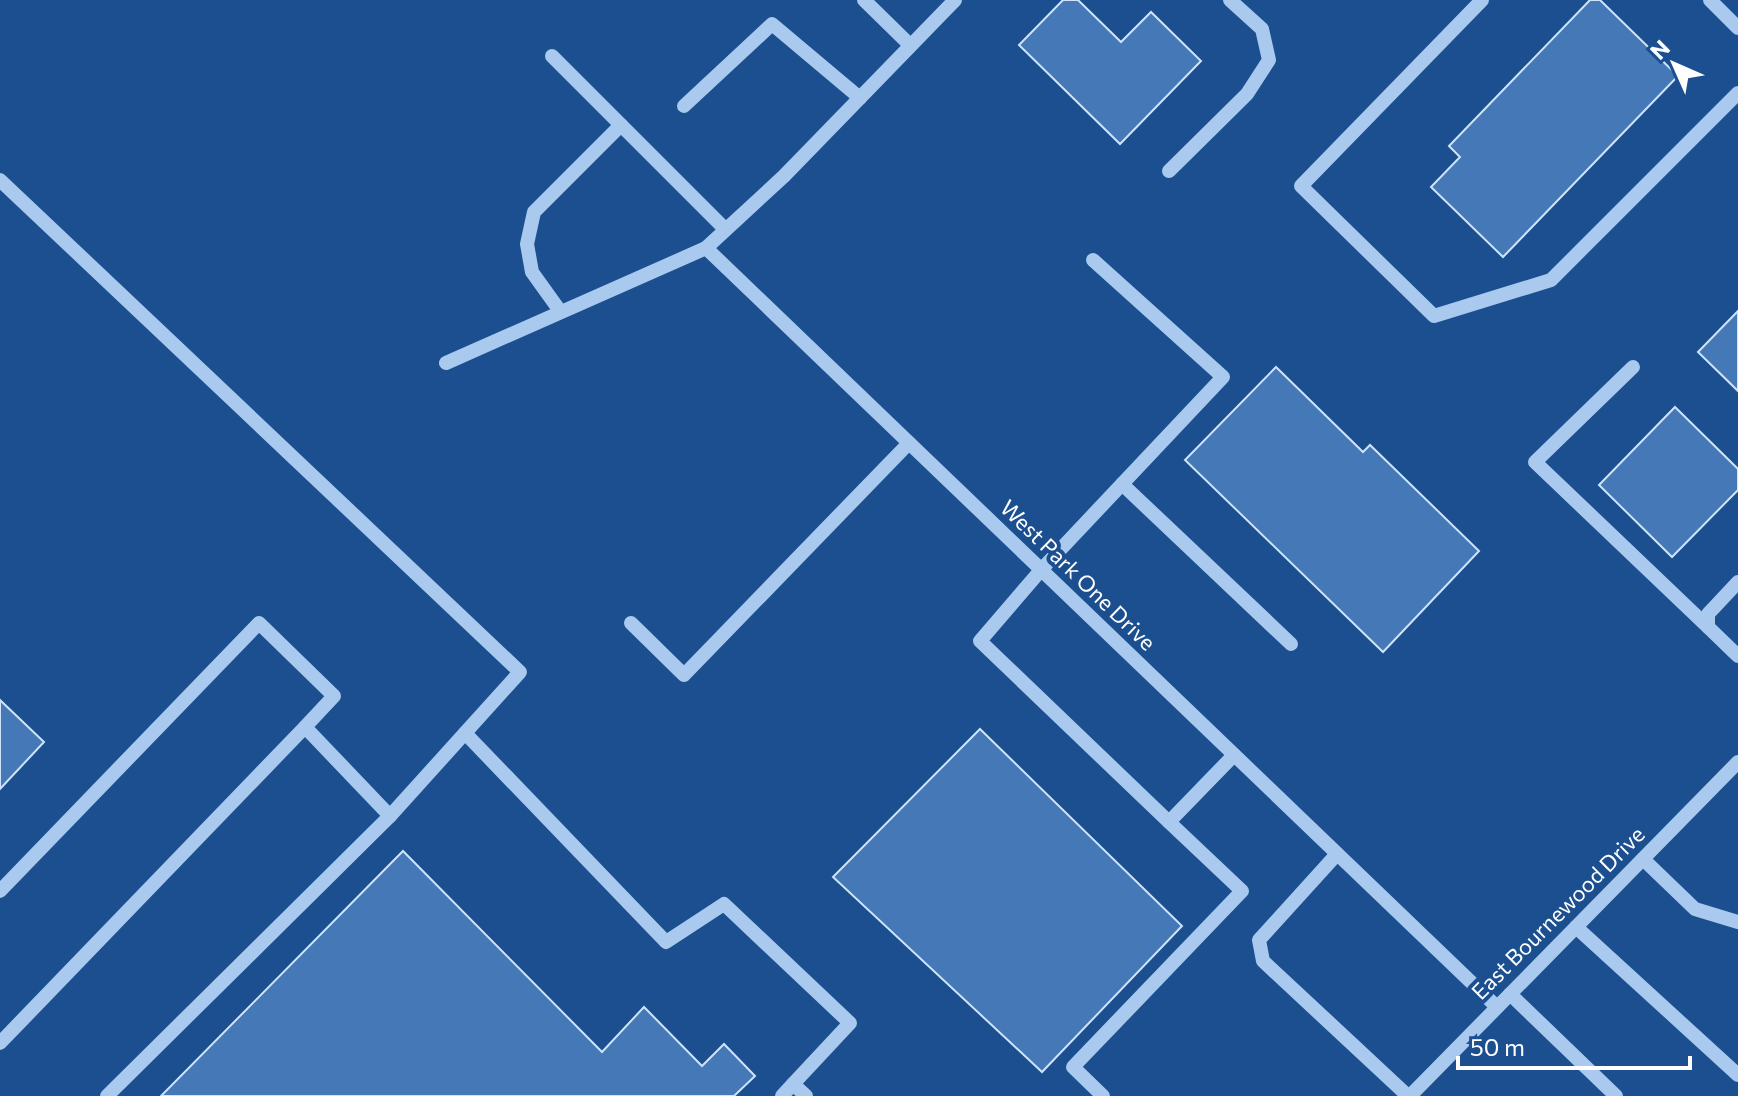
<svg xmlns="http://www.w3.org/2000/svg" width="1738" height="1096" font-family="Commissioner,sans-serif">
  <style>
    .building { fill: #4478b7; stroke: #cfe3fa; stroke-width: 2 }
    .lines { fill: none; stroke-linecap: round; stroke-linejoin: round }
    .minor { stroke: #a9c9ee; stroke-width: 14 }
    .labels { text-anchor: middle; stroke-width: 8; stroke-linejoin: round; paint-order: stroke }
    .street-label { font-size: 22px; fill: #fff; stroke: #1b4f8f }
  </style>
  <rect width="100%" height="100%" fill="#1b4f8f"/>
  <g class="building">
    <path d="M1063,0h15l43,42 30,-30 50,49 -81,83 -101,-99z"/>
    <path d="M1590,0h10l78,76 -175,181 -72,-70 29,-30 -11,-11z"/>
    <path d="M1738,311v80l-40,-39z"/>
    <path d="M1276,367l87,85 7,-7 109,106 -96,101 -198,-192z"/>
    <path d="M1675,407l63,62v21l-66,67 -73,-72z"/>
    <path d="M0,700l44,42 -44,47z"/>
    <path d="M980,729l202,197 -140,146 -209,-195z"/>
    <path d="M403,851l199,201 42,-45 58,59 22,-22 31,32 -21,20h-573z"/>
  </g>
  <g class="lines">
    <g class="minor">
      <path d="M864,0l46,45"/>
      <path d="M955,0l-171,176 -78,72 791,759"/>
      <path d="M1482,0l-181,186 133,130 117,-36 187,-187"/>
      <path d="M1710,0l28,28"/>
      <path d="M552,56l173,173"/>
      <path d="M684,106l88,-82 88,74"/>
      <path d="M1169,171l78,-77 22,-34 -7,-31 -32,-29"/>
      <path d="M0,180l520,492 -130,144 -85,-89 -305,316"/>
      <path d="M1093,260l130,117 -182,193 -61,71 189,181 65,-67"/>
      <path d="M560,311l-28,-39 -5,-28 7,-32 87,-87"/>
      <path d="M446,363l260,-115"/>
      <path d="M1633,367l-98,95 173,165"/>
      <path d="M1122,484l169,160"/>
      <path d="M1738,582l-30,32v13l30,29"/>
      <path d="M631,623l53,52 225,-232"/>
      <path d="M465,733l201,209 58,-38 126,119 -57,61 13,12"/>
      <path d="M1337,854l-78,86 4,21 145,135"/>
      <path d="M1643,859l52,50 43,13"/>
      <path d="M0,891l259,-268 75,73 -29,31"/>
      <path d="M1576,927l162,148"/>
      <path d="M1510,994l106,102"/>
      <path d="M107,1096l283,-280"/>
      <path d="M782,1096l11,-12"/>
      <path d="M1103,1096l-30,-29 169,-176 -73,-69"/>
      <path d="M1410,1096l328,-334"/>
    </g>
  </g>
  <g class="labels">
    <g class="street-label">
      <text transform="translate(1078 575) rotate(44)" y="8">West Park One Drive</text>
      <text transform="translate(1558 913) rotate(-45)" y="8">East Bournewood Drive</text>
    </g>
  </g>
  <g transform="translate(1674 64) rotate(315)" stroke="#1b4f8f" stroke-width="6" paint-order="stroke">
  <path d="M0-6L14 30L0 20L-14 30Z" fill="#ffffff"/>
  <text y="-12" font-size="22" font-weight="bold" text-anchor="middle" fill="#ffffff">N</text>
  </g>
  <path d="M1458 1056v12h232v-12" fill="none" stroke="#ffffff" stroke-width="4"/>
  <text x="1470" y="1056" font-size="24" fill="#ffffff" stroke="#1b4f8f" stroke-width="6" paint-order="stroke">50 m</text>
</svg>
